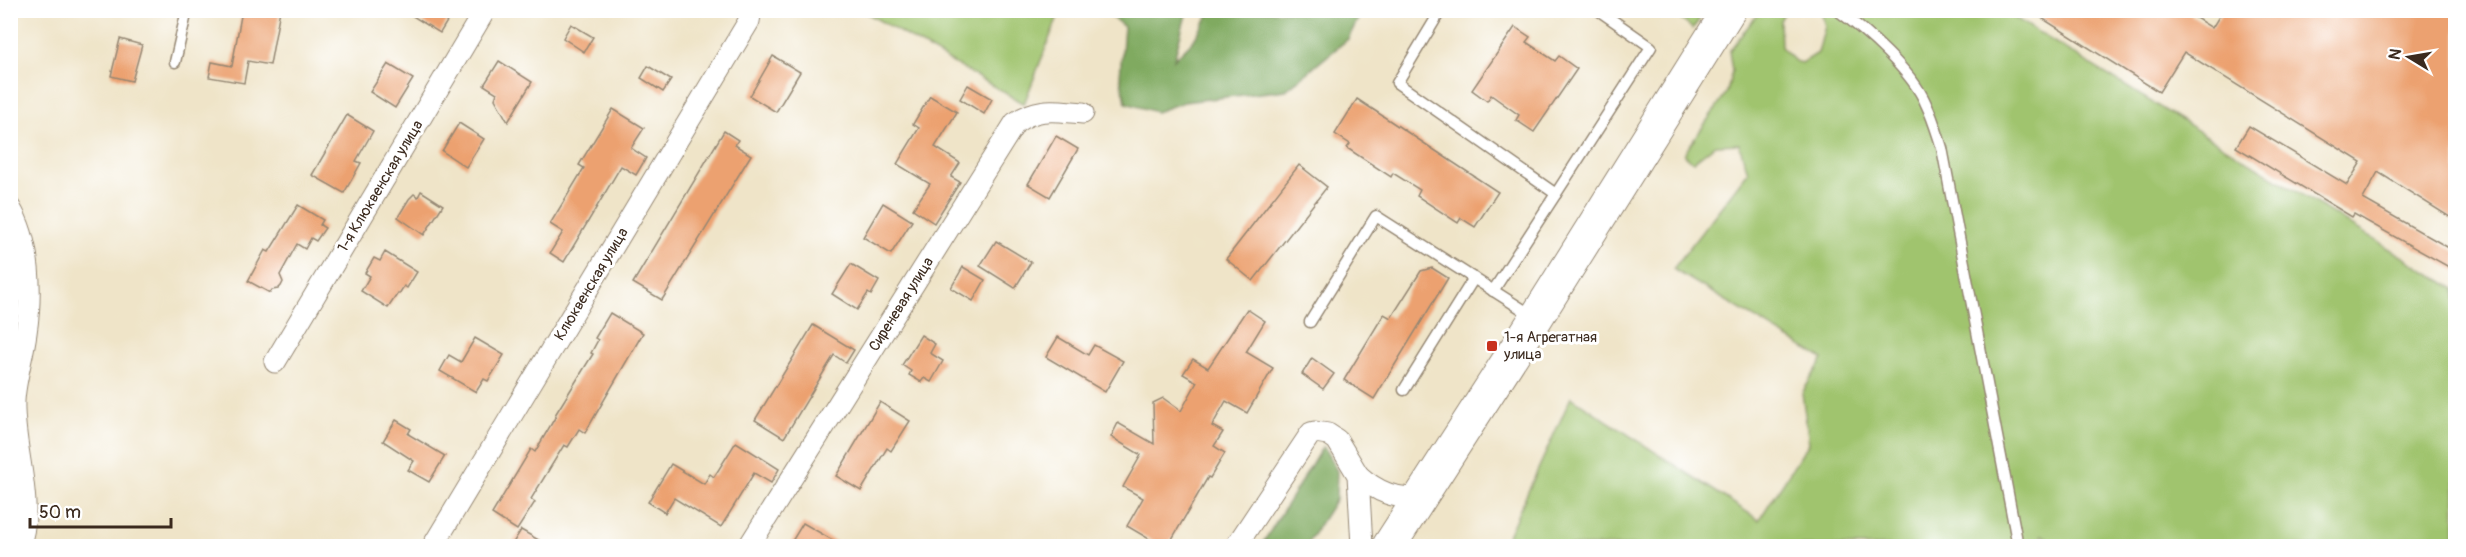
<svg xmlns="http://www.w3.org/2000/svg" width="2466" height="557" font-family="Pangolin,sans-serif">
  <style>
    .green { fill: #a0c46e; stroke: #6e7746; stroke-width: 1.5 }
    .forest { fill: #80aa61; stroke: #5e6a40; stroke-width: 1.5 }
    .building { fill: #eca170 }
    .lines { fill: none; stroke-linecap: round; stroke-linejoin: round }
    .lane-casing { stroke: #958773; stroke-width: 13 }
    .street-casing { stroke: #958773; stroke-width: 23 }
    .primary-casing { stroke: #958773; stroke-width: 35 }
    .lane { stroke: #fff; stroke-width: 10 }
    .street { stroke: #fff; stroke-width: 21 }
    .primary { stroke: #fff; stroke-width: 33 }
    .poi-dot { fill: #c8321e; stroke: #fff; stroke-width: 2 }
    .labels { text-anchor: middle; stroke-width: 6; stroke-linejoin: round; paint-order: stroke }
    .street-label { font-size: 15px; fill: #3b2a1e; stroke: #fff }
    .poi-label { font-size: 15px; fill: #3b2a1e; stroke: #fff; text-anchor: start }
  </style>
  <rect width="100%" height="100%" fill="#fff"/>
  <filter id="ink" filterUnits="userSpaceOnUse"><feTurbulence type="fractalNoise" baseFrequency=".0167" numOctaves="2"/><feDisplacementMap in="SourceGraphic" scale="12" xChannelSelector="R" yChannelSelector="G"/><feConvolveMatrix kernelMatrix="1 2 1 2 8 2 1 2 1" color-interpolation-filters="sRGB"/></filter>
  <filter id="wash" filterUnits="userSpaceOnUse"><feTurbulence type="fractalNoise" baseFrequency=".008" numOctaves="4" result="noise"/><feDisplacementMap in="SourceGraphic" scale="24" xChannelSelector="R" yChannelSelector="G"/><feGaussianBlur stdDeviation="1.35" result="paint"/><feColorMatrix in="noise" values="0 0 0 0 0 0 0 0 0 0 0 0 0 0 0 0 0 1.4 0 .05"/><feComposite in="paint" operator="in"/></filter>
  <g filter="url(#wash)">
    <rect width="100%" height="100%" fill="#efe4c8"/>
    <g class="green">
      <path d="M863,11h197l-36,93z"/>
      <path d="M1670,11h35l-12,18z"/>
      <path d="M1760,11h25l-5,10 1,26 14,14 7,2 16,-10 7,-27 -4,-15h183l451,278v257h-394l-19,-11 -8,11h-538l10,-6 65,-143 188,123 50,-77 -7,-50 21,-34 -150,-90 75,-97 -9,-28 -24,1 -22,17 -9,-8 43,-62 5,-21 -3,-20z"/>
    </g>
    <g class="forest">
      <path d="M1105,11h82l-13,48 20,-19 17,-29h151l-14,28 -62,51 -102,12 -28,10 -30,-9 -6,-27 4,-49z"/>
      <path d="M1323,446l14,25 -1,28 -30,47h-45z"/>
    </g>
    <g id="blocks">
      <g class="building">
        <path d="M242,10h38l-10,55 -22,-4 -4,22 -35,-6 3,-15 20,4z"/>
        <path d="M403,10h51l-14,23z"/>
        <path d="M2029,10h154l29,18 11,-18h233v211l-78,-49 -15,27 93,53v19l-102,-57 -2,3 -116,-70 13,-21 98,59 14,-23 -177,-110 -25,40z"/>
        <path d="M571,24l22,13 -9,15 -21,-14z"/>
        <path d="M1515,27l15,10 -4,5 29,19 4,-5 18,13 -43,63 -18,-12 3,-5 -28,-20 -4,6 -15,-11z"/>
        <path d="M120,39l22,6 -10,36 -21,-5z"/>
        <path d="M773,56l27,16 -24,40 -26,-16z"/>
        <path d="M499,61l33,21 -24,40 -13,-23 2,-6 -13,-8z"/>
        <path d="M388,64l25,15 -18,29 -25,-16z"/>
        <path d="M648,66l23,14 -8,12 -22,-14z"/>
        <path d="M968,85l24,14 -8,15 -24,-15z"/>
        <path d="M930,96l27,16 -22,35 25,16 -9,14 9,5 -26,41 -21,-14 17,-25 -33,-20 22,-36 -6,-4z"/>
        <path d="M1357,99l141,93 -23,35 -14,-9 -3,5 -41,-27 3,-6 -27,-17 -2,4 -44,-29 3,-4 -15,-10z"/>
        <path d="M613,109l31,19 -13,20 15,10 -10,17 -15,-9 -57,96 -14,-9 13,-21 -13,-8 34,-56 -5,-3z"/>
        <path d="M347,115l26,16 -17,30 5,2 -17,30 -32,-18z"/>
        <path d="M459,123l25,16 -18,28 -24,-16z"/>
        <path d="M724,131l14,9 -3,5 16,10 -89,145 -29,-17z"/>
        <path d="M1056,136l22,13 -28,48 -22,-13z"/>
        <path d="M1299,165l28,22 -74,94 -27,-22z"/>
        <path d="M421,191l22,14 -19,30 -26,-18 11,-18 5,-5 4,3z"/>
        <path d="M883,203l29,18 -21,33 -28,-17z"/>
        <path d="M298,205l25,15 -3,5 5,3 -9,13 -5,-3 -6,11 -8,-5 -17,31 3,7 -2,4 -3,3 -6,1 -2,3 -22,-12 17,-31 4,2z"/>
        <path d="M996,241l35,21 -16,26 -35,-22z"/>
        <path d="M385,252l32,20 -10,16 -3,-2 -5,8 -1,-1 -10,15 -27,-17 9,-15 -5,-3 9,-15 6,3z"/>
        <path d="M851,264l28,17 -8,14 -3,-2 -11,17 -25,-16z"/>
        <path d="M963,267l22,13 -12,21 -22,-13z"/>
        <path d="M1432,268l16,10 -74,121 -30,-19 40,-66 7,4 30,-47z"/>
        <path d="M1247,309l18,12 -19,31 27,16 -26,45 -21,-12 -14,25 11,6 -9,14 11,7 -15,25 -2,-1 -40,69h-7l-34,-20 16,-28 -20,-11 18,-32 -30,-18 7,-14 36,21 -1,-41 10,-5 18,13 16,-29 -14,-8 10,-15 15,9z"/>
        <path d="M610,313l33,20 -58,100 -6,-4 -11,18 -4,-2 -33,54 4,3 -18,28 -25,-16 39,-65 4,3 21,-36 -1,-1 38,-61 -2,-1 7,-13 -3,-2z"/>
        <path d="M813,325l41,25 -8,13 -12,-8 -50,83 -29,-18z"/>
        <path d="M921,335l14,9 -5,9 13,8 -12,21 -7,-4 -3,4 -12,-7 2,-4 -9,-6z"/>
        <path d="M1058,337l30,18 6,-10 29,16 -18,31 -59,-35z"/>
        <path d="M475,338l29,17 -16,26 -4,-2 -8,13 -36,-21 9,-16 12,7z"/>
        <path d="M1312,358l22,16 -11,15 -21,-15z"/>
        <path d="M880,402l30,19 -19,30 -4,-3 -26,43 -25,-15z"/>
        <path d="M396,420l15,9 -3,5 37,22 -16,26 -21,-12 6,-9 -31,-20z"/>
        <path d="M736,442l43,27 -8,14 -17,-10 -33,54 -47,-29 -9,15 -17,-11 23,-38 33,20 6,-10 4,3z"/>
        <path d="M803,523l40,23h-54z"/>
        <path d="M521,530l28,16h-38z"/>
      </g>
    </g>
  </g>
  <g filter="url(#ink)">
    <use href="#blocks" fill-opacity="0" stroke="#958773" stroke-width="1.5"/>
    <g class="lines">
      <g class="lane-casing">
        <g id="lane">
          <path d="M1441,10l-44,73 159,111"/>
          <path d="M1837,10c28,20 76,62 89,94 7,14 11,29 16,44l76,398"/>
          <path d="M175,62l12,-52"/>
          <path d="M1493,291l158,-244 -53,-37"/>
          <path d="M1310,322l66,-106 157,100"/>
          <path d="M1404,390l70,-112"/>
        </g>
      </g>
      <g class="street-casing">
        <g id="street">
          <path d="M10,208c21,35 22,86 16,125 -3,23 -11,46 -12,68 -2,45 22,104 5,145"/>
          <path d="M275,362l210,-352"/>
          <path d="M1358,475c19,17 38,25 64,22"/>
          <path d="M433,546l316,-525 2,-11"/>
          <path d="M749,546l266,-423c23,-17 41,-12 68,-10"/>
          <path d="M1236,546l75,-113 4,-1 13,2 9,6 21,35 4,71"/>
        </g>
      </g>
      <g class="primary-casing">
        <path id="primary" d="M1389,546l147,-228 193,-308"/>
      </g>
      <use href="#lane" class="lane"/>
      <use href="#street" class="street"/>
      <use href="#primary" class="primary"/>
    </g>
  </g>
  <rect class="poi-dot" x="1486" y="340" width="12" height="12" rx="3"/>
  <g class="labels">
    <g class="street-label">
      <text transform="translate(380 186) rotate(-59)" y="5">1-я Клюквенская улица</text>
      <text transform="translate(591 284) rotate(-59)" y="5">Клюквенская улица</text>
      <text transform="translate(901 304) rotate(-58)" y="5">Сиреневая улица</text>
    </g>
    <g class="poi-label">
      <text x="1504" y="342">1-я Агрегатная<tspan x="1504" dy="17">улица</tspan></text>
    </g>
  </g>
  <rect width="2466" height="557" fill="none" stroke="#fff" stroke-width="36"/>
  <g transform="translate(2409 57) rotate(281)" stroke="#ffffff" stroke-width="4.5" paint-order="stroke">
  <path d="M0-4.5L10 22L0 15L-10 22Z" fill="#3b2a1e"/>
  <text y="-9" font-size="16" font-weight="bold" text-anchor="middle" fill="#3b2a1e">N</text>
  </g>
  <path d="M30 518v9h141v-9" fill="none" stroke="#3b2a1e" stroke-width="3"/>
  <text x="39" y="518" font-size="18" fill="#3b2a1e" stroke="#ffffff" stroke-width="4.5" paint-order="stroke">50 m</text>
</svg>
